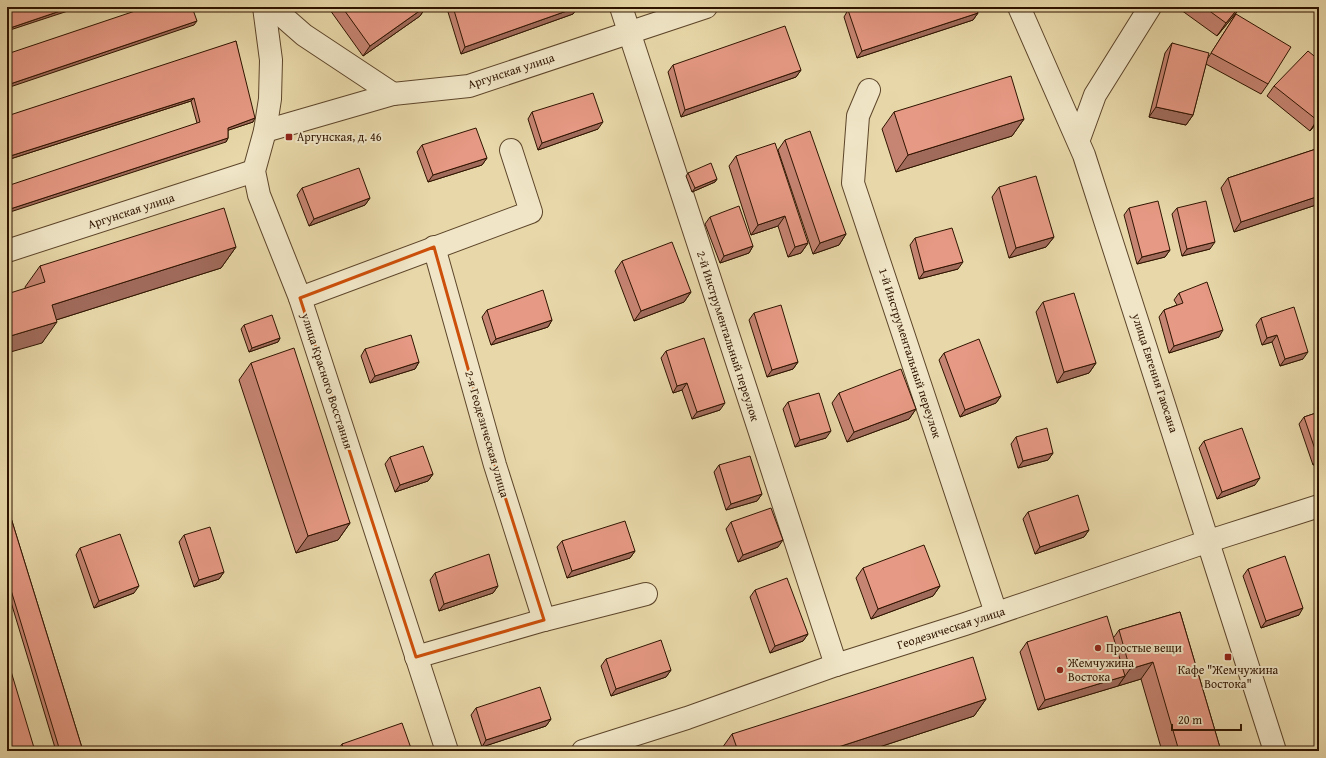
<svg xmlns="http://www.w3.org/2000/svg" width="1326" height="758" font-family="'Gentium Book Plus',serif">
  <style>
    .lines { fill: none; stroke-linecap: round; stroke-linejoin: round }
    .street-casing { stroke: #5d452a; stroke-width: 24 }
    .street { stroke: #f0e6c7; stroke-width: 22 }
    .wall { fill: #c68472; stroke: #2f1400 }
    .shaded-wall { fill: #a16b5c; stroke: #2f1400 }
    .building { fill: #e69984; stroke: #2f1400 }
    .marked { fill: none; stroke: #cc4f0a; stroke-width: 3; stroke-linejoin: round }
    .poi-dot { fill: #8f2418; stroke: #f0e6c7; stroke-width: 1.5 }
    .labels { text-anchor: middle; stroke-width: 4; stroke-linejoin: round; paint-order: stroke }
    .street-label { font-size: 12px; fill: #2f1400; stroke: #f0e6c7 }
    .poi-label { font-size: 12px; fill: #2f1400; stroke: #f0e6c7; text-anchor: start }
  </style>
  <rect width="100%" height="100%" fill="#e8d8a9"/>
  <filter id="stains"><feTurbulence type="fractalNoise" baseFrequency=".005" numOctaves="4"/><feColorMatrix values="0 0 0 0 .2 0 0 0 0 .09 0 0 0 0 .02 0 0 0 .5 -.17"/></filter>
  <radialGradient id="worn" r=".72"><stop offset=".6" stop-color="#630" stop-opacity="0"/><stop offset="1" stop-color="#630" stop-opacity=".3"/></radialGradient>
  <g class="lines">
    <g class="street-casing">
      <g id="street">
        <path d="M264,7l7,53 -1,39 -5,32 -11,40 5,24 41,103 147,453"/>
        <path d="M272,7l32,28 89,59"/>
        <path d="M621,7l215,658"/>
        <path d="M1019,7l65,148 191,596"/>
        <path d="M869,90l-11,26 -5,67 143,430"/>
        <path d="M265,131l128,-37 76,-8 237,-79"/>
        <path d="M1079,139l16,-44 55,-88"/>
        <path d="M434,247l61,218 49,155"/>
        <path d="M7,251l247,-80"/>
        <path d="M300,298l231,-86 -20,-62"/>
        <path d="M416,657l128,-37 102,-26"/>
        <path d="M583,751l104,-33 149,-53 129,-41 244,-83 110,-35"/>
      </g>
    </g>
    <use href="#street" class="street"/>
  </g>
  <g class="wall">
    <path d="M332,7h94l-6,9 -57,40 -33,-46z"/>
    <path d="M451,7h127l-5,7 -112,40 -13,-42z"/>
    <path d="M1184,7h57l-24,29 -36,-26z"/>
    <path d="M848,10l130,3 -5,7 -116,38 -13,-41z"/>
    <path d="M1236,14l32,70 -7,10 -55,-30 -13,51 -7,10 -37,-8 16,-64 7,-10 36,15z"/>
    <path d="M236,41l17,81 -25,8v8l-2,4 -29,-19 -6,-22 -184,59z"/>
    <path d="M1319,60v60l-9,11 -43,-35 7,-10z"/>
    <path d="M673,65l128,5 -5,7 -115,40 -13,-45z"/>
    <path d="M532,112l66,17 -60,21 -10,-31z"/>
    <path d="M894,112l130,7 -12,17 -116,36 -14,-43z"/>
    <path d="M785,140l61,94 -7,11 -26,9 -35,-104z"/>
    <path d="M422,145l65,13 -5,7 -54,17 -11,-30z"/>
    <path d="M1319,148v56l-85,28 -13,-44 7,-10z"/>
    <path d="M736,156l72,87 -7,10 -13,4 -10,-31 -27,9 -22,-69z"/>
    <path d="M688,173l29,6 -2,3 -23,10 -6,-16z"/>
    <path d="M999,187l55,50 -8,10 -37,11 -17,-61z"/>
    <path d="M302,188l68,10 -5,7 -56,21 -12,-31z"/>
    <path d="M1129,208l41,42 -5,7 -28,7 -13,-49z"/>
    <path d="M1177,208l33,41 -28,7 -10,-42z"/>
    <path d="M710,217l43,29 -4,7 -29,10 -15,-39z"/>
    <path d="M915,238l43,31 -39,10 -9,-34z"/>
    <path d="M236,247l-15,21 -165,52 -14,23 -17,-56 15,-21z"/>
    <path d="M622,261l69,31 -7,10 -50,19 -19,-50z"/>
    <path d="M1179,293l40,44 -50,16 -10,-36 5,-7 13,-5 -3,-5z"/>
    <path d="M1043,302l53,61 -7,10 -32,10 -21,-71z"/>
    <path d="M487,310l65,10 -4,7 -57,18 -9,-28z"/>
    <path d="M754,313l44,49 -5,7 -26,8 -18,-57z"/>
    <path d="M1261,318l42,41 -23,7 -8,-24 -10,3 -6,-20z"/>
    <path d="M244,325l36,13 -2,4 -29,10 -8,-23z"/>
    <path d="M365,349l54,13 -4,7 -45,14 -9,-27z"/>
    <path d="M666,351l54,59 -28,9 -10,-29 -9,3 -12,-35z"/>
    <path d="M944,353l57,43 -5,7 -36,14 -21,-57z"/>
    <path d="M251,363l99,160 -12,17 -42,13 -57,-173z"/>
    <path d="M839,393l77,16 -7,10 -62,23 -15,-39z"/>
    <path d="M788,402l38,36 -31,9 -12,-38z"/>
    <path d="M1319,412v51l-6,2 -14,-41 5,-7z"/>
    <path d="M1016,437l37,16 -5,7 -30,8 -7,-24z"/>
    <path d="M1204,441l51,44 -38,14 -18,-51z"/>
    <path d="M390,457l43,17 -5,7 -33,11 -10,-28z"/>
    <path d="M719,465l43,29 -5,7 -31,9 -12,-38z"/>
    <path d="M7,505l76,246h-27l-49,-162z"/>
    <path d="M1028,512l61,18 -5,7 -49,17 -12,-35z"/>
    <path d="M731,522l47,25 -40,15 -12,-33z"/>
    <path d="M184,535l40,37 -5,7 -25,8 -15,-45z"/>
    <path d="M562,541l73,10 -5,7 -63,20 -10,-31z"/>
    <path d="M80,548l54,45 -40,15 -18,-53z"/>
    <path d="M863,568l77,18 -7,10 -62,23 -15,-41z"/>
    <path d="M1248,569l51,46 -38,13 -18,-52z"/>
    <path d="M435,573l63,13 -5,7 -54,18 -9,-31z"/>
    <path d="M755,590l53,44 -5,7 -33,12 -20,-56z"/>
    <path d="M1180,612l41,139h-59l-21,-72 -103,31 -18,-58 7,-10 87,-5 5,-7z"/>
    <path d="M606,659l65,11 -5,7 -55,19 -10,-30z"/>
    <path d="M986,699l-12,17 -107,35h-147l12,-17z"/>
    <path d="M476,708l75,11 -5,7 -64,21 -11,-32z"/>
    <path d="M342,744l70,7h-75z"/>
  </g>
  <g class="shaded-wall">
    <path d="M72,7h8l-73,24v-2z"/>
    <path d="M425,7h1l-6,9 -57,40 7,-10z"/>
    <path d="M578,7l-5,7 -112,40 4,-7z"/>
    <path d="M1239,7h2l-24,29 9,-13z"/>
    <path d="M978,13l-5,7 -116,38 5,-7z"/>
    <path d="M197,21l-3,4 -187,63v-3z"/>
    <path d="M801,70l-5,7 -115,40 4,-7z"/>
    <path d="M194,98l-3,3 -184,59v-3z"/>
    <path d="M1156,107l37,8 -7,10 -37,-8z"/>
    <path d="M255,118l-2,4 -27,9 2,-3z"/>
    <path d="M1319,118v2l-9,11 7,-11z"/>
    <path d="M1024,119l-12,17 -116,36 12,-17z"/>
    <path d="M603,122l-5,7 -60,21 4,-7z"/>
    <path d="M228,138l-2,4 -219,71v-3z"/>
    <path d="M487,158l-5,7 -54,17 5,-7z"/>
    <path d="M717,179l-2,3 -23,10 3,-4z"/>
    <path d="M1319,196v8l-85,28 7,-10z"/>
    <path d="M370,198l-5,7 -56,21 5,-7z"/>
    <path d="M785,216l-7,10 -27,9 7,-10z"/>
    <path d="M846,234l-7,11 -26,9 7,-11z"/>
    <path d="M1054,237l-8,10 -37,11 7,-10z"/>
    <path d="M1215,242l-5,7 -28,7 5,-7z"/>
    <path d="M808,243l-7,10 -13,4 7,-10z"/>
    <path d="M753,246l-4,7 -29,10 4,-7z"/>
    <path d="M236,247l-15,21 -184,58 15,-21z"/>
    <path d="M1170,250l-5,7 -28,7 5,-7z"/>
    <path d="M963,262l-5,7 -39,10 5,-7z"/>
    <path d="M691,292l-7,10 -50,19 7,-10z"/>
    <path d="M552,320l-4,7 -57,18 5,-6z"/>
    <path d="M57,322l-15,21 -35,10v-16z"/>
    <path d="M1223,330l-4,7 -50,16 5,-7z"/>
    <path d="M1277,335l-5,7 -10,3 5,-7z"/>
    <path d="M280,338l-2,4 -29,10 3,-4z"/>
    <path d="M1308,352l-5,7 -23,7 5,-7z"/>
    <path d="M419,362l-4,7 -45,14 5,-7z"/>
    <path d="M798,362l-5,7 -26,8 5,-7z"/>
    <path d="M1096,363l-7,10 -32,10 7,-11z"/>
    <path d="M687,383l-5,7 -9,3 4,-7z"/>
    <path d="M1001,396l-5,7 -36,14 5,-7z"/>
    <path d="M725,403l-5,7 -28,9 5,-7z"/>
    <path d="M916,409l-7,10 -62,23 7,-10z"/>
    <path d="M831,431l-5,7 -31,9 5,-7z"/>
    <path d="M1053,453l-5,7 -30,8 5,-7z"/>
    <path d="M1318,458h1v5l-6,2z"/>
    <path d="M433,474l-5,7 -33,11 5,-7z"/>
    <path d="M1260,478l-5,7 -38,14 5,-7z"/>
    <path d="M762,494l-5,7 -31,9 5,-6z"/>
    <path d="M350,523l-12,17 -42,13 12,-17z"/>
    <path d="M1089,530l-5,7 -49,17 5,-7z"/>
    <path d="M783,540l-5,7 -40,15 5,-7z"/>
    <path d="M635,551l-5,7 -63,20 5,-7z"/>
    <path d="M224,572l-5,7 -25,8 5,-7z"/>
    <path d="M139,586l-5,7 -40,15 5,-7z"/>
    <path d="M498,586l-5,7 -54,18 5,-7z"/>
    <path d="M940,586l-7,10 -62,23 7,-10z"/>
    <path d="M1303,608l-4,7 -38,13 5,-7z"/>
    <path d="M808,634l-5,7 -33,12 5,-7z"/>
    <path d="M1153,662l-12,17 -23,7 12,-17z"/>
    <path d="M671,670l-5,7 -55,19 5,-7z"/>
    <path d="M1125,676l-7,10 -80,24 7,-10z"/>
    <path d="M986,699l-12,17 -107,35h-41z"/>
    <path d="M551,719l-5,7 -64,21 4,-7z"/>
  </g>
  <g class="building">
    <path d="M7,7h65l-65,22z"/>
    <path d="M147,7h45l5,14 -190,64v-31z"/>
    <path d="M342,7h83l-55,39z"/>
    <path d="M453,7h125l-113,40z"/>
    <path d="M859,7h117l2,6 -116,38 -14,-41z"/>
    <path d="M1204,7h35l-13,16z"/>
    <path d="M1236,14l55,33 -23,37 -57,-31z"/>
    <path d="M785,26l16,44 -116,40 -12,-45z"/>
    <path d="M236,41l19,77 -27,10v10l-221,72v-24l193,-64 -6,-24 -187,59v-41z"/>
    <path d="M1172,43l37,10 -16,62 -37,-8z"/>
    <path d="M1308,51l11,9v58l-2,2 -43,-34z"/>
    <path d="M1011,76l13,43 -116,36 -14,-43z"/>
    <path d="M593,93l10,29 -61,21 -10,-31z"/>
    <path d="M476,128l11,30 -54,17 -11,-30z"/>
    <path d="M810,131l36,103 -26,9 -35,-103z"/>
    <path d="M775,143l33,100 -13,4 -10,-31 -27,9 -22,-69z"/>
    <path d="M1319,148v48l-78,26 -13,-44z"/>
    <path d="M711,163l6,16 -22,9 -7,-15z"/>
    <path d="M359,168l11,30 -56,21 -12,-31z"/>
    <path d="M1036,176l18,61 -38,11 -17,-61z"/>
    <path d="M1158,201l12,49 -28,7 -13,-49z"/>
    <path d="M1206,201l9,41 -28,7 -10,-41z"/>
    <path d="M739,206l14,40 -29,10 -14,-39z"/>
    <path d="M224,208l12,39 -184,58 5,17 -50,15v-43l38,-12 -5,-16z"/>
    <path d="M952,228l11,34 -39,10 -9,-34z"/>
    <path d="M672,242l19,50 -50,19 -19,-50z"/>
    <path d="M1207,282l16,48 -49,16 -10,-36 19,-7 -4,-10z"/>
    <path d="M543,290l9,30 -56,19 -9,-29z"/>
    <path d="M1074,293l22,70 -32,9 -21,-70z"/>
    <path d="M781,305l17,57 -26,8 -18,-57z"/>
    <path d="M1294,307l14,45 -23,7 -8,-24 -10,3 -6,-20z"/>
    <path d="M272,315l8,23 -28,10 -8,-23z"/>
    <path d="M411,335l8,27 -44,14 -10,-27z"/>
    <path d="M704,338l21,65 -28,9 -10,-29 -10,3 -11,-35z"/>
    <path d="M979,339l22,57 -36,14 -21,-57z"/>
    <path d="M294,348l56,175 -42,13 -57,-173z"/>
    <path d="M901,369l15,40 -62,23 -15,-39z"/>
    <path d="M819,393l12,38 -31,9 -12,-38z"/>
    <path d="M1319,412v46h-1l-14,-41z"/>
    <path d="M1047,428l6,25 -30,8 -7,-24z"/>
    <path d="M1242,428l18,50 -38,14 -18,-51z"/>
    <path d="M423,446l10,28 -33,11 -10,-28z"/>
    <path d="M750,456l12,38 -31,10 -12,-39z"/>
    <path d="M1078,495l11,35 -49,17 -12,-35z"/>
    <path d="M7,505l76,246h-23l-53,-174z"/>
    <path d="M771,508l12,32 -40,15 -12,-33z"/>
    <path d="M625,521l10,30 -63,20 -10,-30z"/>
    <path d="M210,527l14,45 -25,8 -15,-45z"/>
    <path d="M120,534l19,52 -40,15 -19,-53z"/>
    <path d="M924,545l16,41 -62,23 -15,-41z"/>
    <path d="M489,554l9,32 -54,18 -9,-31z"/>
    <path d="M1285,556l18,52 -37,13 -18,-52z"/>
    <path d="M787,578l21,56 -33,12 -20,-56z"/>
    <path d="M1180,612l41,139h-42l-26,-89 -23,7 -11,-39z"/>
    <path d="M1107,616l18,60 -80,24 -18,-58z"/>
    <path d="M661,640l10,30 -55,19 -10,-30z"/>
    <path d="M973,657l13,42 -160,52h-88l-6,-17z"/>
    <path d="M7,658l28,93h-28z"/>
    <path d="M540,687l11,32 -65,21 -10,-32z"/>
    <path d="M402,723l10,28h-68l-2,-7z"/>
  </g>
  <path class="marked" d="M434,247l61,218 49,155 -128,37 -116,-359z"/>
  <g class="poi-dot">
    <rect x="285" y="133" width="8" height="8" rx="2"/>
    <circle cx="1098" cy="648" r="4"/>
    <rect x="1224" y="653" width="8" height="8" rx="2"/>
    <circle cx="1060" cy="670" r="4"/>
  </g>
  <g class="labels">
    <g class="street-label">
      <text transform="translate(511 71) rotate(-18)" y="4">Аргунская улица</text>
      <text transform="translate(131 211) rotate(-18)" y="4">Аргунская улица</text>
      <text transform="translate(728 336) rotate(72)" y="4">2-й Инструментальный переулок</text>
      <text transform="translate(910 353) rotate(72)" y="4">1-й Инструментальный переулок</text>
      <text transform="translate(1155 373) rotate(72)" y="4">улица Евгения Гаюсана</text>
      <text transform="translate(327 381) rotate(72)" y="4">улица Красного Восстания</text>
      <text transform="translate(487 434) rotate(74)" y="4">2-я Геодезическая улица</text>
      <text transform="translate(951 628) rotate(-18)" y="4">Геодезическая улица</text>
    </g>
    <g class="poi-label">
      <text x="297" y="141">Аргунская, д. 46</text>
      <text x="1106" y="652">Простые вещи</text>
      <text x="1068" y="667">Жемчужина<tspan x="1068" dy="14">Востока</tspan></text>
      <text x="1228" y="674" text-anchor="middle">Кафе "Жемчужина<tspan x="1228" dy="14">Востока"</tspan></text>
    </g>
  </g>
  <rect width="1326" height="758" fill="none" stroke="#e8d8a9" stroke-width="24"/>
  <rect x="8" y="8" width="1310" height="742" fill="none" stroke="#2f1400" stroke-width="2"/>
  <rect x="12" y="12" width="1302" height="734" fill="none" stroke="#2f1400"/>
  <path d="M1172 724v6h69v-6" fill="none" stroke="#2f1400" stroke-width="2"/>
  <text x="1178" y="724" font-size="12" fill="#2f1400" stroke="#f0e6c7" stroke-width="3" paint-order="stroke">20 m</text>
  <rect width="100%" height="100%" filter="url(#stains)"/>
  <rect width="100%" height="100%" fill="url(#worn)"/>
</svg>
